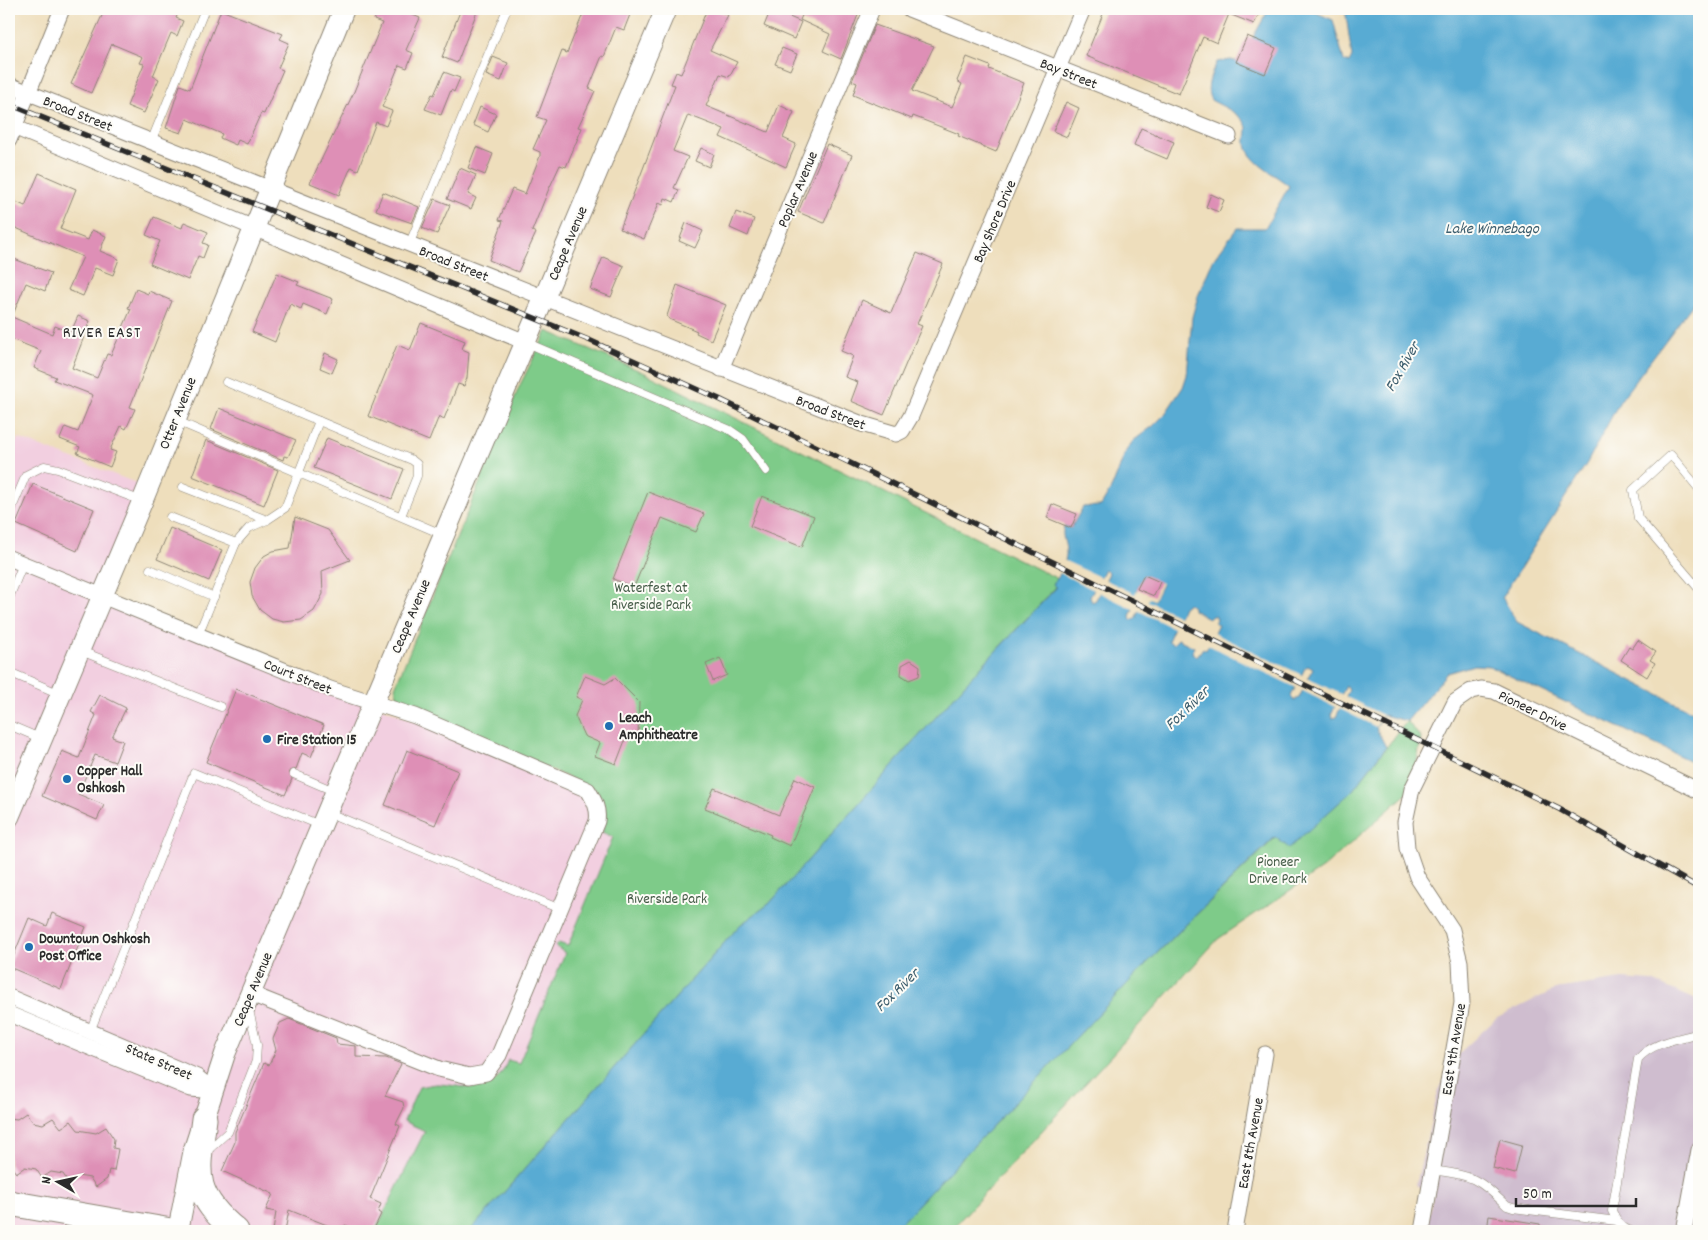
<svg xmlns="http://www.w3.org/2000/svg" width="1708" height="1240" font-family="Dekko,sans-serif">
  <style>
    .built { fill: #f2cfe0 }
    .industrial { fill: #cfbdcf }
    .green { fill: #7ecb89; stroke: #547b5a }
    .water { fill: #58abd3; stroke: #426b7f; fill-rule: evenodd }
    .pier { fill: #eedebc }
    .building { fill: #de8fb6 }
    .lines { fill: none; stroke-linecap: round; stroke-linejoin: round }
    .service-casing { stroke: #8c8474; stroke-width: 9 }
    .minor-casing { stroke: #8c8474; stroke-width: 17 }
    .tertiary-casing { stroke: #8c8474; stroke-width: 22 }
    .primary-casing { stroke: #8c8474; stroke-width: 27 }
    .service { stroke: #fff; stroke-width: 8 }
    .minor { stroke: #fff; stroke-width: 15 }
    .tertiary { stroke: #fff; stroke-width: 20 }
    .primary { stroke: #fff; stroke-width: 25 }
    .rail-casing { stroke: #2b2b2b; stroke-width: 5.5 }
    .rail { stroke: #fdfcf7; stroke-width: 4; stroke-dasharray: 11; stroke-linecap: butt }
    .poi-dot { fill: #1f6fb2; stroke: #fdfcf7; stroke-width: 2 }
    .labels { text-anchor: middle; stroke-width: 4; stroke-linejoin: round; paint-order: stroke }
    .street-label { font-size: 15px; fill: #2b2b2b; stroke: #fdfcf7 }
    .park-label { font-size: 15px; fill: #445b47; stroke: #fdfcf7 }
    .poi-label { font-size: 15px; font-weight: bold; fill: #2b2b2b; stroke: #fdfcf7; text-anchor: start }
    .water-label { font-size: 16px; font-style: italic; fill: #3d5e6e; stroke: #fdfcf7 }
    .neighbourhood-label { font-size: 16px; letter-spacing: 1px; fill: #2b2b2b; stroke: #fdfcf7 }
  </style>
  <rect width="100%" height="100%" fill="#fdfcf7"/>
  <filter id="ink" filterUnits="userSpaceOnUse"><feTurbulence type="fractalNoise" baseFrequency=".02" numOctaves="2"/><feDisplacementMap in="SourceGraphic" scale="10" xChannelSelector="R" yChannelSelector="G"/><feConvolveMatrix kernelMatrix="1 2 1 2 8 2 1 2 1" color-interpolation-filters="sRGB"/></filter>
  <filter id="wash" filterUnits="userSpaceOnUse"><feTurbulence type="fractalNoise" baseFrequency=".0096" numOctaves="4" result="noise"/><feDisplacementMap in="SourceGraphic" scale="20" xChannelSelector="R" yChannelSelector="G"/><feGaussianBlur stdDeviation="1.12" result="paint"/><feColorMatrix in="noise" values="0 0 0 0 0 0 0 0 0 0 0 0 0 0 0 0 0 1.4 0 .05"/><feComposite in="paint" operator="in"/></filter>
  <g filter="url(#wash)">
    <rect width="100%" height="100%" fill="#eedebc"/>
    <path class="built" d="M18,438l129,49 -45,108 524,211 -107,257 -11,-3 -6,14 -18,13 -13,2 -18,-3 -27,45 -51,100h-366v-776z"/>
    <path class="industrial" d="M1622,979l30,2 47,20v230h-273l7,-37 -17,-9 22,-93 19,-37 40,-37 59,-29z"/>
    <g class="green">
      <path d="M547,331l98,42 413,206 -2,8 -79,84 -208,233 -29,21 -270,306h-95l50,-100 -21,-10 15,-34c6,-1 13,-3 19,-3 32,2 55,15 70,-24l11,3 46,-110 -10,-7 3,-3 10,3 45,-109 -11,-5c6,-17 4,-29 -7,-43l-191,-83 -6,-7 -3,-12 125,-302z"/>
      <path d="M1407,721l14,17 -9,51 -89,79 -105,71 -268,292h-57l252,-266 131,-128 13,10 63,-56z"/>
    </g>
    <path class="water" d="M1269,9h39l25,11 11,41 5,2 3,-6 -6,-42 -3,-5 -2,2 -2,-3h360v287l-79,105 -33,62 -85,134 15,25 182,93v50l-210,-99 -15,-1 -27,8 -40,48 -24,-6 -7,13 10,19 -34,44 -63,57 -14,-11 -130,128 -252,266h-423l270,-306 29,-21 208,-233 79,-83 -3,-4c7,-7 14,-23 13,-34 -1,-10 -5,-14 -2,-24l7,2 12,-21 18,-1 11,-19 14,-36 7,-10 20,-15 12,-12 18,-27 4,-12 5,-58 6,-21 15,-36 24,-32h28l24,-42c-13,-11 -33,-20 -41,-35 -4,-8 -1,-15 -1,-23 -2,-13 -26,-22 -36,-28 -7,-12 1,-27 6,-38l14,-2 8,2zM1105,569l4,4 -13,27 -4,2 -2,-5zM1144,575l18,9 -8,16 -8,-4 -11,23 -4,1 -1,-4 10,-23 -4,-2zM1188,603l5,4v3l15,8 7,-3 2,4 -2,4 3,2 -12,25 -3,-2 -6,8 -5,-3 2,-6 -16,-8 -5,5 -5,-3 15,-34zM1308,666l5,3 -1,2 -13,27 -5,2 -3,-4 14,-28zM1346,686l3,4 -13,27 -4,1 -1,-4z"/>
    <g class="pier">
      <path d="M1063,560l39,18 -6,13 -38,-19z"/>
      <path d="M1144,575l18,8 -8,17 -5,-2 -1,3 33,16 -6,12 -38,-19 7,-15 9,2 6,-13 -14,-6 -6,12 4,4 -8,16 -37,-18 6,-13 31,15z"/>
      <path d="M1212,632l92,44 -7,12 -91,-44z"/>
      <path d="M1307,678l36,17 -6,13 -36,-18z"/>
      <path d="M1344,696l39,19 -7,12 -38,-19z"/>
    </g>
    <g id="blocks">
      <g class="building">
        <path d="M105,9h75l-4,9 7,3 -6,15 -6,-3 -18,43 6,3 -15,34 -17,-7 17,-42 -4,-1 3,-6 -31,-13 -21,49 -20,-9z"/>
        <path d="M379,9h19l22,9 -14,32 7,3 -6,15 -8,-3 -17,42 10,4 -6,15 -10,-4 -18,48 -7,-3 -12,28 -29,-12 43,-89 29,-71 -8,-3z"/>
        <path d="M461,9h17l-21,54 -15,-6z"/>
        <path d="M585,9h38l8,3 -7,18 -8,-3 -12,30 -2,-1 -13,32 6,3 -17,36 4,1 -16,39 -6,-2 -12,26 -16,40 4,2 -18,39 -29,-12 14,-39 -4,-1 13,-31 13,5 15,-38v-4l-7,-3 13,-29 -9,-3 25,-66 5,2z"/>
        <path d="M707,9h7l14,6 -18,35 27,12 -8,15 -9,-3 -14,32 62,26 11,-27 15,7 -11,26 13,6 -10,23 -66,-30 4,-8 -36,-14 -15,36 15,6 -14,31 5,2 -5,12 -9,-4 -2,7 -4,-2 -15,36 -24,-10 55,-144 -4,-1 5,-12 5,2z"/>
        <path d="M771,9l30,13 -7,17 -30,-13z"/>
        <path d="M805,9h39l14,6 -17,44 -18,-8 7,-17 -30,-14z"/>
        <path d="M1105,9h157l-8,15 -25,-10 -12,29 -14,-6 -24,57 -93,-38z"/>
        <path d="M221,10l62,24 -3,5 9,4 -11,25 5,2 -19,44 -3,-1 -14,31 -9,-4 -2,5 -16,-7 2,-4 -35,-15 -6,14 -15,-5 14,-43 10,4z"/>
        <path d="M875,25l59,21 -22,45 40,16 10,-23 -5,-3 10,-24 23,9 -1,3 35,14 -28,69 -38,-16 1,-2 -46,-18 -1,3 -59,-24 4,-12 -5,-2z"/>
        <path d="M1247,36l29,12 -11,26 -29,-12z"/>
        <path d="M782,48l15,6 -7,16 -15,-6z"/>
        <path d="M493,57l15,6 -7,18 -15,-6z"/>
        <path d="M444,72l16,6 -6,14 -3,-2 -10,25 -16,-6 7,-15 2,1z"/>
        <path d="M1066,102l13,6 -12,29 -14,-6z"/>
        <path d="M480,107l16,7 -8,18 -15,-7z"/>
        <path d="M1141,128l33,14 -7,17 -33,-14z"/>
        <path d="M827,144l25,11 -28,68 -26,-11z"/>
        <path d="M476,147l17,7 -8,21 -17,-7z"/>
        <path d="M701,148l13,6 -5,13 -14,-6z"/>
        <path d="M460,168l16,7 -8,19 8,4 -5,11 -24,-10z"/>
        <path d="M39,173l37,16 -16,40 28,11 4,-10 14,6 -6,15 19,8 -6,16 -18,-7 -12,28 -15,-6 15,-33 -74,-32 7,-23 9,4z"/>
        <path d="M383,192l36,15 -7,16 -36,-13z"/>
        <path d="M1211,194l13,6 -5,12 -13,-5z"/>
        <path d="M435,199l15,6 -13,29 -15,-6z"/>
        <path d="M736,212l18,7 -6,17 -18,-8z"/>
        <path d="M154,217l28,11 2,-6 24,10 -5,11 5,2 -5,13 -5,-2 -10,24 -38,-16 10,-23 -14,-6z"/>
        <path d="M686,223l17,8 -8,17 -16,-7z"/>
        <path d="M917,253l26,11 -26,60 5,2 -38,89 -33,-14 7,-19 -13,-5 8,-21 -12,-5 21,-51 29,13z"/>
        <path d="M9,257l42,16 -6,18 -19,-8 -14,34 40,17 3,-8 16,6 7,-16 12,5 -18,47 25,10 10,-24 4,1 20,-46 -3,-1 8,-19 12,5 1,-3 23,10 -42,106 5,2 -9,20 -5,-3 -11,24 6,2 -6,15 -33,-14 3,-6 -20,-8 5,-12 13,5 15,-37 -39,-15 2,-3 -22,-9 7,-17 -32,-13z"/>
        <path d="M603,257l21,9 -13,31 -21,-8z"/>
        <path d="M277,273l22,9 -2,3 36,14 -6,15 -24,-10 -2,5 -11,-5 -15,38 -23,-10z"/>
        <path d="M677,285l49,20 -15,35 -15,-7 1,-2 -28,-12 -2,-3z"/>
        <path d="M421,323l44,18 -3,8 7,3 -2,26 -3,8 -6,-2 -14,35 -5,-3 -10,25 -61,-25 29,-71 13,5z"/>
        <path d="M325,353l13,6 -6,14 -12,-5z"/>
        <path d="M219,408l77,32 -8,17 -4,-1 -1,4 -72,-31z"/>
        <path d="M327,438l77,31 -12,30 -78,-31z"/>
        <path d="M206,440l72,30 -14,35 -72,-29z"/>
        <path d="M33,484l61,25 -17,42 -61,-27z"/>
        <path d="M648,492l56,22 -8,18 -34,-14 -28,69 -21,-8z"/>
        <path d="M762,496l52,20 -12,31 -52,-21z"/>
        <path d="M1052,504l25,10 -6,14 -24,-10z"/>
        <path d="M295,517l33,13 22,30 -28,11 1,23 -9,17 -13,9 -17,2 -12,-3 -12,-9 -8,-14 -2,-14 5,-14 9,-12 9,-5 17,-3z"/>
        <path d="M170,528l52,22 -13,31 -52,-22z"/>
        <path d="M1144,575l16,7 -6,14 -17,-7z"/>
        <path d="M1638,640l18,12 -6,8 5,3 -8,14 -26,-17 8,-13 3,2z"/>
        <path d="M720,658l7,17 -14,6 -7,-17z"/>
        <path d="M911,660l9,6 -1,10 -10,4 -8,-5 1,-10z"/>
        <path d="M585,676l20,8 10,-6 24,24 -1,34 -12,2 -10,26 -21,-8 5,-13 -16,-7 -9,-20 7,-16 -6,-3z"/>
        <path d="M236,689l88,36 -13,32 -9,-4 -6,16 -7,2 3,8 -7,16 -79,-33z"/>
        <path d="M100,695l26,13 -14,29 11,4 -8,21 -20,-7 -17,39 26,11 -7,15 -55,-24 20,-45 17,7 17,-43 -5,-3z"/>
        <path d="M407,750l51,21 -23,54 -50,-20z"/>
        <path d="M795,778l20,9 -25,59 -20,-9 1,-2 -66,-27 9,-20 65,27z"/>
        <path d="M52,913l34,14 -25,62 -52,-22 20,-49 18,8z"/>
        <path d="M289,1019l47,19 1,6 19,2v11l30,1 15,6 -16,32 18,6 1,6 -8,16 4,2 -30,73 11,5 -3,8 3,2 -8,17h-13l-15,-6 -3,6 -53,-21 -4,21h-12l3,-19 -10,-2 7,-16 -51,-23 13,-29v-10l29,-69 5,2 7,-15 -3,-11 7,-16z"/>
        <path d="M26,1113l7,9 10,2 10,-6 8,10 10,-7 7,9 18,3 10,-6 8,12 -1,9 5,1 -4,22 -5,-1 -2,9 -11,8 -6,-9 -12,-2 -9,7 -6,-9 -12,-2 -9,6 -6,-9 -11,-2 -9,6 -7,-9v-46l8,1z"/>
        <path d="M1500,1139l22,6 -7,29 -22,-6z"/>
        <path d="M1489,1216l51,8v7h-53z"/>
      </g>
    </g>
  </g>
  <g filter="url(#ink)">
    <use href="#blocks" fill-opacity="0" stroke="#8c8474" stroke-width="1"/>
    <g class="lines">
      <g class="service-casing">
        <g id="service">
          <path d="M151,142l54,-133"/>
          <path d="M409,245l98,-236"/>
          <path d="M525,342l205,88 13,9 23,32"/>
          <path d="M226,382l186,78 5,4v12l-16,40"/>
          <path d="M177,421l267,114"/>
          <path d="M183,487l84,33"/>
          <path d="M1699,489l-28,-34 -38,35 5,28 61,71"/>
          <path d="M9,515l17,-40 18,-9 14,3 84,32"/>
          <path d="M170,517l66,26"/>
          <path d="M150,569l64,28"/>
          <path d="M9,598l14,-34"/>
          <path d="M198,635l38,-92 13,-15 18,-8 18,-12 34,-87"/>
          <path d="M81,651l140,56"/>
          <path d="M9,672l51,22"/>
          <path d="M9,725l33,14"/>
          <path d="M294,774l42,18"/>
          <path d="M329,813l231,96"/>
          <path d="M89,1034l105,-261 128,53"/>
          <path d="M206,1152l22,-20 28,-71 1,-16 -8,-35"/>
          <path d="M1432,1170c42,6 44,7 75,36l6,2 104,13"/>
          <path d="M1631,1231c-10,-3 -14,-10 -19,-20l26,-152c14,-17 41,-20 61,-26"/>
        </g>
      </g>
      <g class="minor-casing">
        <g id="minor">
          <path d="M909,9l320,127"/>
          <path d="M9,85l853,339 34,10 6,-3 9,-15 172,-407"/>
          <path d="M9,125l516,217"/>
          <path d="M9,140l53,-131"/>
          <path d="M721,369l151,-360"/>
          <path d="M9,558l321,131 85,27 173,74c6,10 11,19 9,31l-98,234 -13,18 -17,3 -30,-7 -188,-75"/>
          <path d="M9,997l188,80 17,14"/>
          <path d="M9,1014l182,75 23,2"/>
          <path d="M1235,1231l30,-177"/>
          <path d="M1422,1231l40,-228 -2,-41 -8,-32 -35,-53 -10,-29 -2,-26 7,-33 43,-87 16,-11 10,-2 13,2 205,100"/>
          <path d="M1684,1231l15,-81"/>
        </g>
      </g>
      <g class="tertiary-casing">
        <g id="tertiary">
          <path d="M9,817l133,-315 202,-493"/>
          <path d="M178,1231l16,-82 31,-95 441,-1045"/>
        </g>
      </g>
      <g class="primary-casing">
        <g id="primary">
          <path d="M204,1119c-7,55 -14,74 32,112"/>
          <path d="M9,1203l162,28"/>
        </g>
      </g>
      <use href="#service" class="service"/>
      <use href="#minor" class="minor"/>
      <use href="#tertiary" class="tertiary"/>
      <use href="#primary" class="primary"/>
      <g class="rail-casing">
        <path id="rail" d="M9,104l582,237 128,58 840,410 140,79"/>
      </g>
      <use href="#rail" class="rail"/>
    </g>
  </g>
  <g class="poi-dot">
    <circle cx="609" cy="726" r="5"/>
    <circle cx="267" cy="739" r="5"/>
    <circle cx="67" cy="779" r="5"/>
    <circle cx="29" cy="947" r="5"/>
  </g>
  <g class="labels">
    <g class="street-label">
      <text transform="translate(1069 73) rotate(22)" y="5">Bay Street</text>
      <text transform="translate(78 113) rotate(22)" y="5">Broad Street</text>
      <text transform="translate(797 189) rotate(-67)" y="5">Poplar Avenue</text>
      <text transform="translate(994 221) rotate(-67)" y="5">Bay Shore Drive</text>
      <text transform="translate(567 243) rotate(-67)" y="5">Ceape Avenue</text>
      <text transform="translate(454 263) rotate(22)" y="5">Broad Street</text>
      <text transform="translate(831 412) rotate(21)" y="5">Broad Street</text>
      <text transform="translate(177 413) rotate(-68)" y="5">Otter Avenue</text>
      <text transform="translate(410 616) rotate(-67)" y="5">Ceape Avenue</text>
      <text transform="translate(298 676) rotate(22)" y="5">Court Street</text>
      <text transform="translate(1533 710) rotate(26)" y="5">Pioneer Drive</text>
      <text transform="translate(252 989) rotate(-67)" y="5">Ceape Avenue</text>
      <text transform="translate(1453 1049) rotate(-81)" y="5">East 9th Avenue</text>
      <text transform="translate(159 1061) rotate(24)" y="5">State Street</text>
      <text transform="translate(1250 1143) rotate(-80)" y="5">East 8th Avenue</text>
    </g>
    <g class="park-label">
      <text x="651" y="592">Waterfest at<tspan x="651" dy="17">Riverside Park</tspan></text>
      <text x="1278" y="866">Pioneer<tspan x="1278" dy="17">Drive Park</tspan></text>
      <text x="667" y="903">Riverside Park</text>
    </g>
    <g class="poi-label">
      <text x="619" y="722">Leach<tspan x="619" dy="17">Amphitheatre</tspan></text>
      <text x="277" y="744">Fire Station 15</text>
      <text x="77" y="775">Copper Hall<tspan x="77" dy="17">Oshkosh</tspan></text>
      <text x="39" y="943">Downtown Oshkosh<tspan x="39" dy="17">Post Office</tspan></text>
    </g>
    <g class="water-label">
      <text x="1492" y="233">Lake Winnebago</text>
      <text transform="translate(1401 366) rotate(-60)" y="6">Fox River</text>
      <text transform="translate(1186 707) rotate(-44)" y="6">Fox River</text>
      <text transform="translate(896 989) rotate(-44)" y="6">Fox River</text>
    </g>
    <g class="neighbourhood-label">
      <text x="102" y="337">RIVER EAST</text>
    </g>
  </g>
  <rect width="1708" height="1240" fill="none" stroke="#fdfcf7" stroke-width="30"/>
  <g transform="translate(58 1182) rotate(279)" stroke="#fdfcf7" stroke-width="4" paint-order="stroke">
  <path d="M0-4L9 19L0 12L-9 19Z" fill="#2b2b2b"/>
  <text y="-8" font-size="14" font-weight="bold" text-anchor="middle" fill="#2b2b2b">N</text>
  </g>
  <path d="M1516 1198v8h120v-8" fill="none" stroke="#2b2b2b" stroke-width="2.5"/>
  <text x="1523" y="1198" font-size="15" fill="#2b2b2b" stroke="#fdfcf7" stroke-width="4" paint-order="stroke">50 m</text>
</svg>
